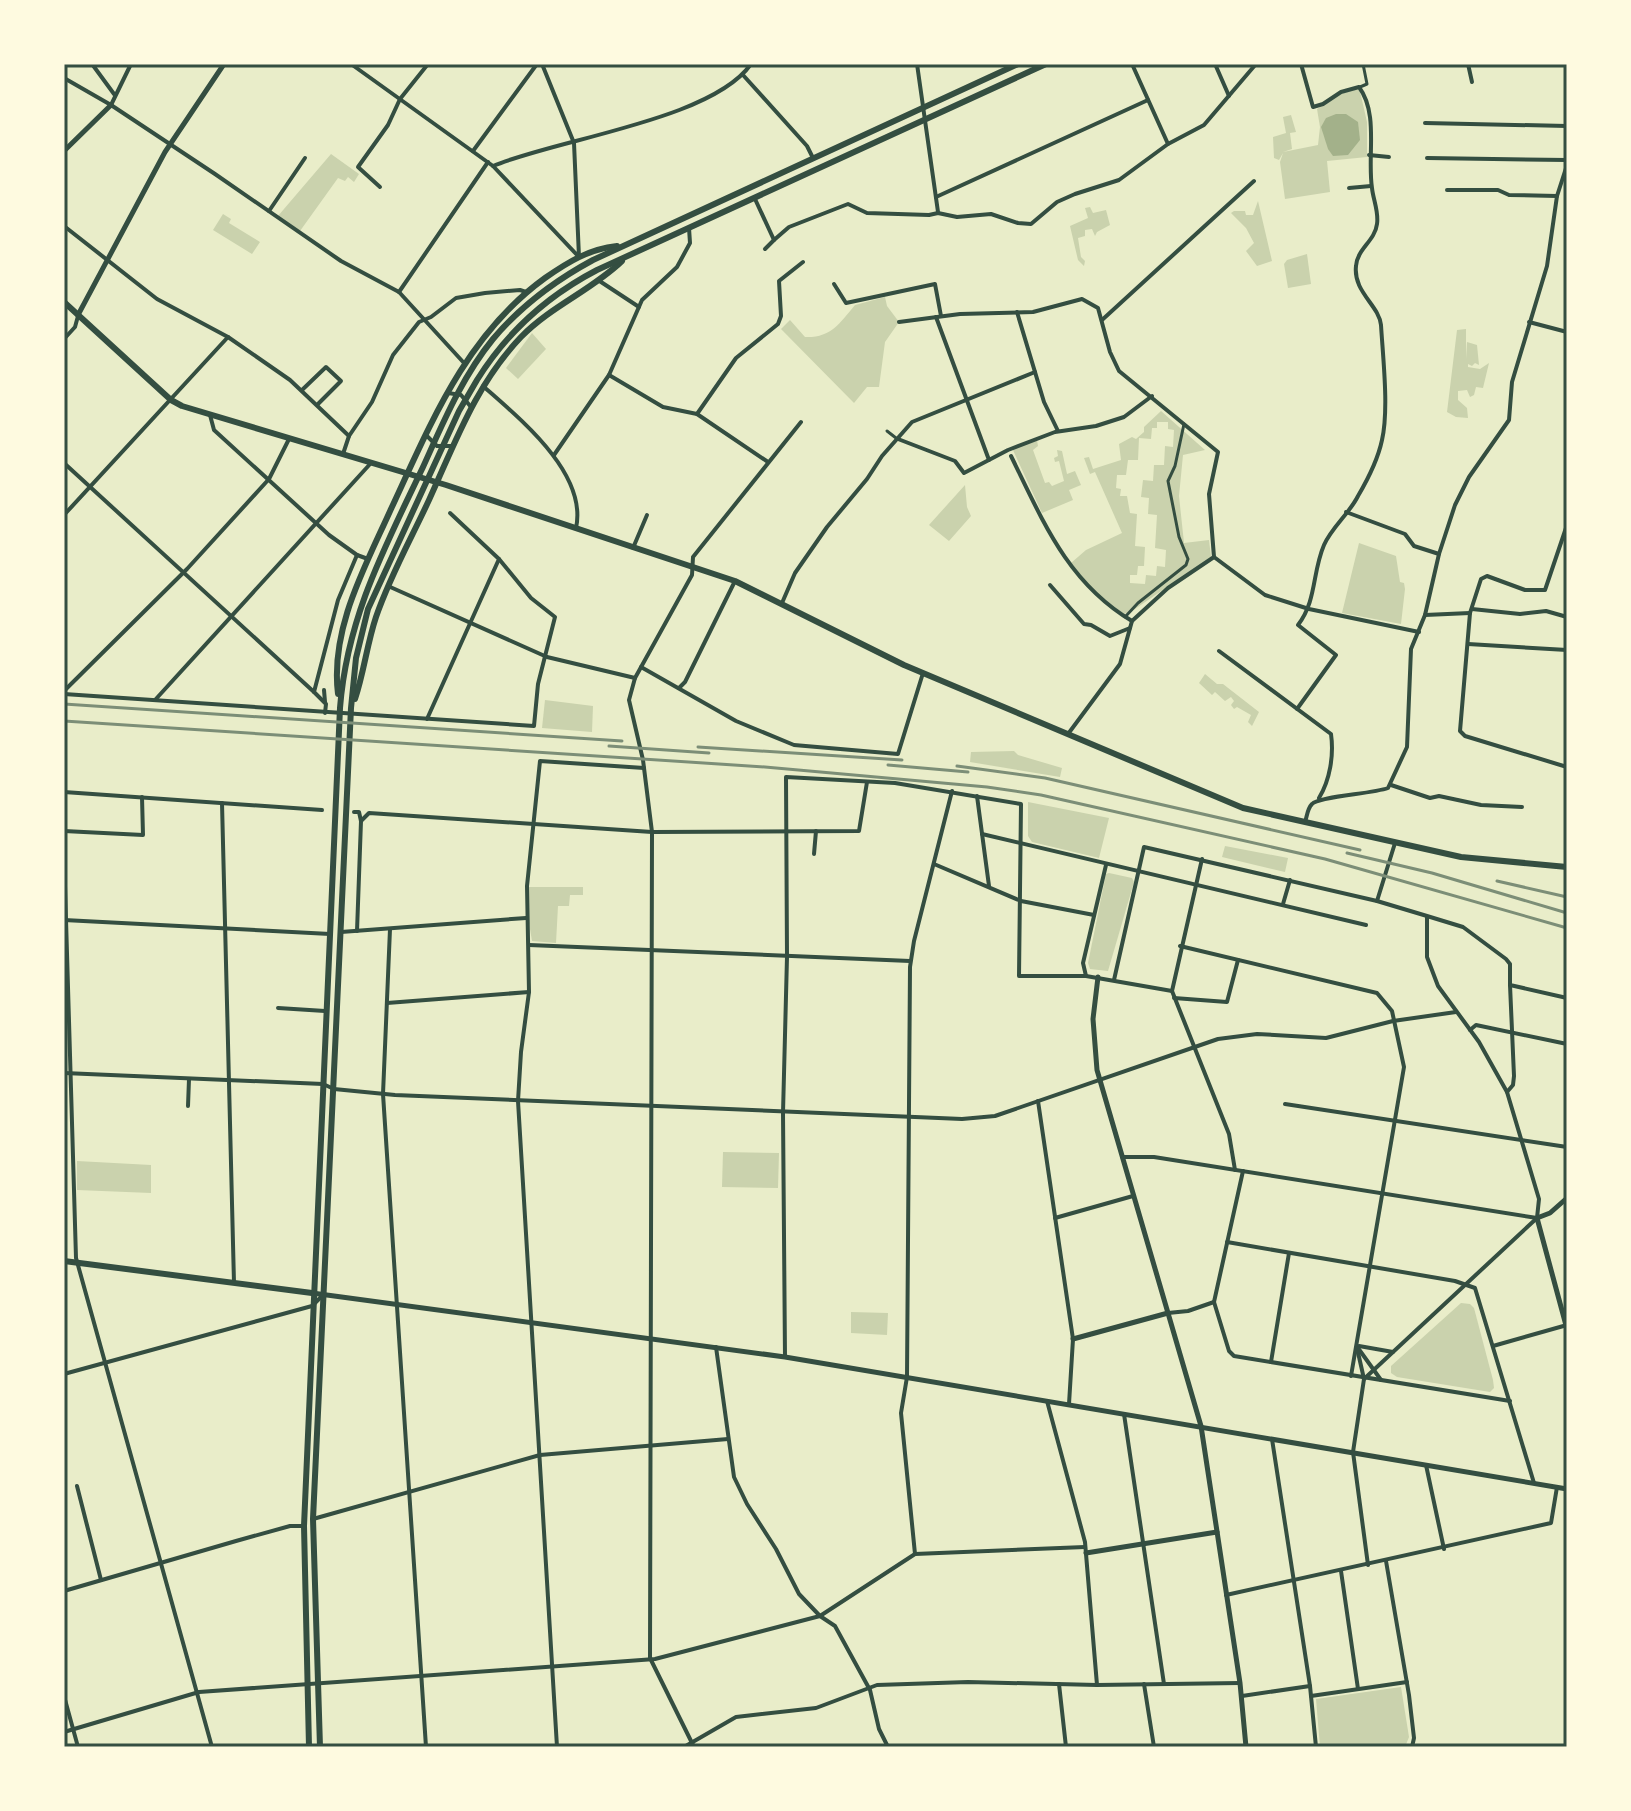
<svg xmlns="http://www.w3.org/2000/svg" width="1631" height="1811" font-family="'DM Sans',sans-serif">
  <style>
    .green { fill: #cad2ad; fill-rule: evenodd }
    .water { fill: #a3b18a }
    .lines { fill: none; stroke-linecap: round; stroke-linejoin: round }
    .pedestrian { stroke: #344e41; stroke-width: 3 }
    .minor { stroke: #344e41; stroke-width: 4 }
    .tertiary { stroke: #344e41; stroke-width: 5 }
    .secondary { stroke: #344e41; stroke-width: 6 }
    .primary { stroke: #344e41; stroke-width: 6 }
    .rail { stroke: #7c8e77; stroke-width: 3 }
    .neatline { fill: none; stroke: #344e41; stroke-width: 3 }
  </style>
  <rect width="100%" height="100%" fill="#e9edc9"/>
  <g class="green">
    <path d="M1359,87l8,35v35l-40,4 3,31 -45,7 -5,-37 3,-9 -4,7 -5,-2 -1,-21 13,-4 -3,-16 8,-2 5,17 -6,1 2,16 -9,3 35,-7 2,-18 -3,-18 22,-14z"/>
    <path d="M331,154l28,20 -5,8 -6,-5 -3,4 -7,-3 -38,53 -22,-15z"/>
    <path d="M1258,201l14,60 -15,5 -11,-15 8,-8 -8,-15 -15,-15 3,-2h11l1,4h7z"/>
    <path d="M1090,207l3,6 13,-3 4,15 -13,7 -2,4 -3,-7 -7,1v6l-7,2 3,19 4,4 -1,5 -6,-6 -8,-34 18,-8 -3,-10z"/>
    <path d="M223,214l8,5 -2,4 31,19 -8,12 -39,-24z"/>
    <path d="M1307,254l4,30 -23,4 -4,-24 3,-4z"/>
    <path d="M885,297l2,9 12,16 -14,20 -6,45h-12l-13,16 -73,-74 9,-9 15,17c26,1 34,-13 50,-32z"/>
    <path d="M1466,329v30l1,-17 10,3 2,20 -4,-2 -3,3 -4,-2v3l12,2 9,-6 -6,25 -7,-1 -2,8 -4,2 -3,-7 -9,1v9l9,8 1,10 -12,-1 -9,-5 10,-82z"/>
    <path d="M532,333l14,16 -28,30 -12,-11z"/>
    <path d="M1161,411l44,39 -22,5 -4,41 5,47 25,-3 2,17 -79,54 -8,3 -30,-23 -23,-28 15,-13 36,-17 -27,-61 -5,2 -6,-16 5,-1 4,12 28,-9 -2,-16 13,-7 4,2 8,-7v-5zM1157,422h11v7l6,1 -1,17 -8,-1 -1,19h-10l-1,16 -10,-1 -2,17 8,1 -1,16 9,1 -2,33 11,2 -1,17 -8,-1 -1,10 -10,-1 -1,9 -15,-1v-8h7l1,-9h6l1,-19 -10,-1 2,-32 -7,-1 -3,-17h-7l1,-7 -5,-1 1,-13h9l2,-15h10l1,-22 12,1 1,-11h5z"/>
    <path d="M1037,440l1,6 -5,4 12,33 4,-1 3,4 12,-5 -5,-20 -4,1 -1,-4 4,-2 -1,-6 5,1 5,23 8,-3 6,14 -12,5 4,10 -31,13 -30,-65z"/>
    <path d="M965,485l2,22 4,9 -22,25 -20,-16z"/>
    <path d="M1359,543l37,13 4,26 4,1 1,6 -4,35 -59,-11z"/>
    <path d="M1205,674l12,10h6l36,28 -7,14 -4,-4 3,-7 -14,-8 -3,2 -3,-4 3,-4 -3,-4 -6,4 -10,-9 -3,3 -13,-12z"/>
    <path d="M545,700l48,6 -1,26 -50,-4z"/>
    <path d="M1014,751l4,4 44,13 -2,9 -90,-15 1,-10z"/>
    <path d="M1028,802l81,16 -10,40 -67,-16 -4,-6z"/>
    <path d="M1225,846l63,12 -3,14 -63,-15z"/>
    <path d="M1109,873l23,5 2,4 -26,89 -18,-2 -2,-6 18,-89z"/>
    <path d="M529,887h54v8h-13l-1,11h-11l-2,37 -24,-2 -4,-24z"/>
    <path d="M723,1152l56,1 -1,35 -56,-1z"/>
    <path d="M77,1161l74,4v28l-74,-3z"/>
    <path d="M1461,1303l9,1 4,4 19,72 1,8 -4,4 -93,-15 -6,-4v-7z"/>
    <path d="M851,1312l37,1 -1,22 -36,-2z"/>
    <path d="M1401,1687l8,50 -4,10h-85l-4,-48z"/>
  </g>
  <path class="water" d="M1336,114h10l12,8 2,18 -12,15 -15,1 -5,-7 -7,-22 5,-9z"/>
  <g class="lines">
    <g class="pedestrian">
      <path d="M1360,87l7,-3 -4,-20"/>
      <path d="M887,431l9,7"/>
      <path d="M1125,617l13,-14 48,-38 2,-6 -9,-22 -11,-56 7,-15 9,-42"/>
    </g>
    <g class="minor">
      <path d="M92,64l22,30"/>
      <path d="M351,64l142,102 86,91 -5,-114 -32,-79"/>
      <path d="M917,64l21,148"/>
      <path d="M1132,64l36,80"/>
      <path d="M1215,64l14,32"/>
      <path d="M1468,64l4,18"/>
      <path d="M743,75l64,71 6,12"/>
      <path d="M64,78l47,27 104,69 126,87 58,31 65,71"/>
      <path d="M111,105l20,-41"/>
      <path d="M1425,123l142,3"/>
      <path d="M473,151l64,-87"/>
      <path d="M1369,155l20,2"/>
      <path d="M1427,158l140,2"/>
      <path d="M493,166c64,-27 219,-46 258,-102"/>
      <path d="M380,187l-22,-20 30,-42 12,-26 28,-35"/>
      <path d="M1349,188l22,-2"/>
      <path d="M1447,190h51l11,5 48,1"/>
      <path d="M936,197l212,-97"/>
      <path d="M755,199l19,41 15,-13 59,-23 19,9 62,2 9,-2 19,4 34,-3 27,9 13,1 26,-22 18,-8 44,-14 49,-36 36,-19 52,-61"/>
      <path d="M269,211l36,-53"/>
      <path d="M64,226l93,73 71,38 62,43 59,56"/>
      <path d="M765,249l9,-9"/>
      <path d="M598,280l41,27"/>
      <path d="M834,284l12,19 89,-19 6,32"/>
      <path d="M399,292l89,-130"/>
      <path d="M1017,312l27,90 14,29"/>
      <path d="M936,317l53,143"/>
      <path d="M1102,320l152,-139"/>
      <path d="M899,322l61,-8 73,-2 49,-13 16,9 12,44 9,19 99,81 -9,42 5,63 51,38 44,14 110,23"/>
      <path d="M1529,322l38,10"/>
      <path d="M64,339l11,-12 3,-11"/>
      <path d="M609,375l54,32 34,7 71,48"/>
      <path d="M483,386c36,32 105,87 93,142"/>
      <path d="M302,390l24,-23 15,14 -23,23"/>
      <path d="M448,393l13,2 10,12"/>
      <path d="M697,414l39,-56 42,-34 3,-8 -2,-35 24,-19"/>
      <path d="M210,415l4,15 115,105 28,20"/>
      <path d="M426,435l11,11h15"/>
      <path d="M898,439l57,22 9,12 44,-23 47,-18 41,-6 28,-9 28,-21"/>
      <path d="M343,454l6,-18 23,-34 21,-47 26,-33 12,-5 25,-19 29,-5 35,-3 6,2"/>
      <path d="M554,455l55,-80 33,-75 35,-33 13,-24 -1,-15"/>
      <path d="M1011,456c32,65 56,126 121,165"/>
      <path d="M64,463l250,229"/>
      <path d="M1346,512l59,22 9,12 25,8"/>
      <path d="M64,515l164,-178"/>
      <path d="M1567,525l-22,65h-20l-38,-14 -6,3 -11,34 -10,118 5,5 102,31"/>
      <path d="M633,548l14,-33"/>
      <path d="M1050,585l34,39 7,1 19,11 20,-8"/>
      <path d="M388,586l159,71 88,21"/>
      <path d="M782,603l13,-30 32,-46 40,-48 15,-23 30,-34 123,-50"/>
      <path d="M1472,609l48,5 26,-3 21,6"/>
      <path d="M1425,615l45,-2"/>
      <path d="M1468,644l99,6"/>
      <path d="M1219,651l112,83c3,21 -1,46 -12,64"/>
      <path d="M641,667l95,54 58,24 104,9 25,-81"/>
      <path d="M679,688l6,-6 50,-101"/>
      <path d="M324,690l1,12"/>
      <path d="M64,691l123,-122 82,-90 20,-40"/>
      <path d="M64,694l470,32 4,-42 17,-67 -24,-19 -32,-39"/>
      <path d="M155,700l216,-237"/>
      <path d="M1297,709l39,-54 -38,-30c19,-25 14,-52 26,-80 8,-18 25,-31 34,-49 10,-17 20,-37 24,-56 7,-30 1,-82 -1,-115 -2,-20 -28,-33 -25,-59 1,-17 19,-25 21,-42 2,-12 -4,-25 -5,-36 -5,-32 7,-74 -13,-101l-18,5 -18,12 -10,3 -12,-43"/>
      <path d="M325,713l1,-9 -12,-12 24,-92 19,-45 11,4"/>
      <path d="M427,719l72,-160 -49,-46"/>
      <path d="M1068,734l52,-70 12,-43 36,-33 46,-31"/>
      <path d="M1391,785l39,13 9,-2 42,9 41,2"/>
      <path d="M64,792l258,18"/>
      <path d="M977,796l12,90"/>
      <path d="M222,803l12,480"/>
      <path d="M354,812h5l2,9 -4,110"/>
      <path d="M361,821l8,-8 283,19 207,-1 8,-49"/>
      <path d="M1305,822c2,-5 2,-13 7,-18 7,-8 60,-10 76,-16l19,-41 4,-98 14,-34 14,-61 16,-49 14,-28 40,-57 3,-38 35,-116 10,-70 10,-31"/>
      <path d="M64,831l79,4 -1,-38"/>
      <path d="M982,834l384,91"/>
      <path d="M64,852l12,406 136,489"/>
      <path d="M814,854l2,-23"/>
      <path d="M1202,859l-30,132 57,143 6,36"/>
      <path d="M934,864l87,37 73,14"/>
      <path d="M1377,901l18,-58"/>
      <path d="M1283,904l7,-24"/>
      <path d="M1427,917v40l11,29 41,56 28,50 32,107 -2,19"/>
      <path d="M64,920l266,14"/>
      <path d="M390,929l-7,165 43,653"/>
      <path d="M341,932l185,-14"/>
      <path d="M529,945l381,16"/>
      <path d="M1180,946l197,47 15,18 12,56 -53,309"/>
      <path d="M1086,976l-3,-13 23,-98"/>
      <path d="M1114,980l30,-133 233,54 50,15 36,11 43,32 4,5v21l57,13"/>
      <path d="M1174,998l53,4 11,-42"/>
      <path d="M387,1003l142,-11"/>
      <path d="M278,1008l47,3"/>
      <path d="M1470,1030l6,-5 91,19"/>
      <path d="M64,1073l259,11 11,5 61,6 567,24 33,-3 223,-77 39,-5 69,4 67,-17 63,-9"/>
      <path d="M1507,1092l6,-7 1,-9 -4,-91"/>
      <path d="M1038,1101l35,238 -4,65"/>
      <path d="M1285,1104l282,43"/>
      <path d="M188,1106l1,-27"/>
      <path d="M1122,1157h32l383,61"/>
      <path d="M1243,1171l-29,131 15,49 5,5 276,45"/>
      <path d="M1055,1218l78,-22"/>
      <path d="M1227,1242l228,39 20,7 59,195"/>
      <path d="M1168,1313l20,-2 26,-9"/>
      <path d="M1359,1346l34,6"/>
      <path d="M1493,1346l74,-21"/>
      <path d="M716,1347l18,130 13,27 29,45 23,45 21,22 15,10 35,64 9,39 9,18"/>
      <path d="M1357,1348l7,31 -11,73 15,113"/>
      <path d="M1358,1348l23,32"/>
      <path d="M785,1357l-2,-244 4,-156 -1,-180 109,6 126,21 -2,172h67l86,15"/>
      <path d="M1271,1362l18,-109"/>
      <path d="M64,1374l248,-68 11,-11"/>
      <path d="M1364,1379l173,-161"/>
      <path d="M1047,1401l38,141 12,143"/>
      <path d="M1124,1414l40,270"/>
      <path d="M1272,1439l38,247 6,61"/>
      <path d="M1426,1465l18,84"/>
      <path d="M77,1486l24,94"/>
      <path d="M313,1519l227,-64 188,-16"/>
      <path d="M915,1554l-14,-141 6,-36 3,-410 4,-26 38,-150"/>
      <path d="M1386,1561l23,134 5,43 -2,9"/>
      <path d="M1341,1571l17,118"/>
      <path d="M64,1591l172,-50 54,-15h14"/>
      <path d="M1226,1595l325,-72 6,-36"/>
      <path d="M1059,1684l7,63"/>
      <path d="M1144,1684l10,63"/>
      <path d="M64,1696l14,51"/>
      <path d="M1242,1696l68,-10"/>
      <path d="M1311,1696l96,-14"/>
      <path d="M64,1732l135,-40 456,-33 165,-43 95,-62 170,-7"/>
      <path d="M557,1747l-39,-646 3,-49 8,-60 -2,-106 13,-125 104,7"/>
      <path d="M684,1747l52,-30 80,-9 61,-23 91,-3 129,3 143,-2"/>
      <path d="M694,1747l-44,-89 2,-826 -9,-72 -14,-60 6,-22 57,-103 1,-18 108,-135"/>
    </g>
    <g class="tertiary">
      <path d="M64,151l47,-46"/>
      <path d="M78,315l87,-163 59,-88"/>
      <path d="M1098,977l-5,42 4,51 104,356 39,257 6,64"/>
      <path d="M1567,1198l-17,15 -13,5 30,111"/>
      <path d="M312,1293l473,64 782,132"/>
      <path d="M1073,1339l95,-26"/>
      <path d="M1086,1553l131,-21"/>
    </g>
    <path class="secondary" d="M64,302l107,98 11,6 264,79 289,96 169,84 339,143 218,49 106,10"/>
    <g class="primary">
      <path d="M338,694c-8,-65 27,-127 53,-185 40,-86 75,-174 154,-231 23,-16 44,-29 72,-32"/>
      <path d="M355,699c9,-27 12,-55 21,-82 14,-41 35,-78 53,-117 26,-57 47,-116 92,-163 30,-31 71,-47 101,-76"/>
      <path d="M64,1261l248,32"/>
      <path d="M309,1747l-5,-221 36,-818c7,-91 45,-161 83,-241 20,-44 39,-90 70,-128 27,-32 63,-59 100,-79l425,-196"/>
      <path d="M320,1747l-7,-228 38,-811 5,-50 12,-49 91,-198 18,-31c30,-48 70,-84 120,-110l449,-206"/>
    </g>
    <g class="rail">
      <path d="M64,704l558,37"/>
      <path d="M64,721l701,46 222,20 54,8 284,64 242,69"/>
      <path d="M609,746l100,7"/>
      <path d="M698,747l204,13"/>
      <path d="M888,765l80,7"/>
      <path d="M957,766l88,12 315,72"/>
      <path d="M1347,853l85,20 135,40"/>
      <path d="M1497,881l70,16"/>
    </g>
  </g>
  <rect width="1631" height="1811" fill="none" stroke="#fefae0" stroke-width="132"/>
  <rect x="66" y="66" width="1499" height="1679" class="neatline"/>
</svg>
